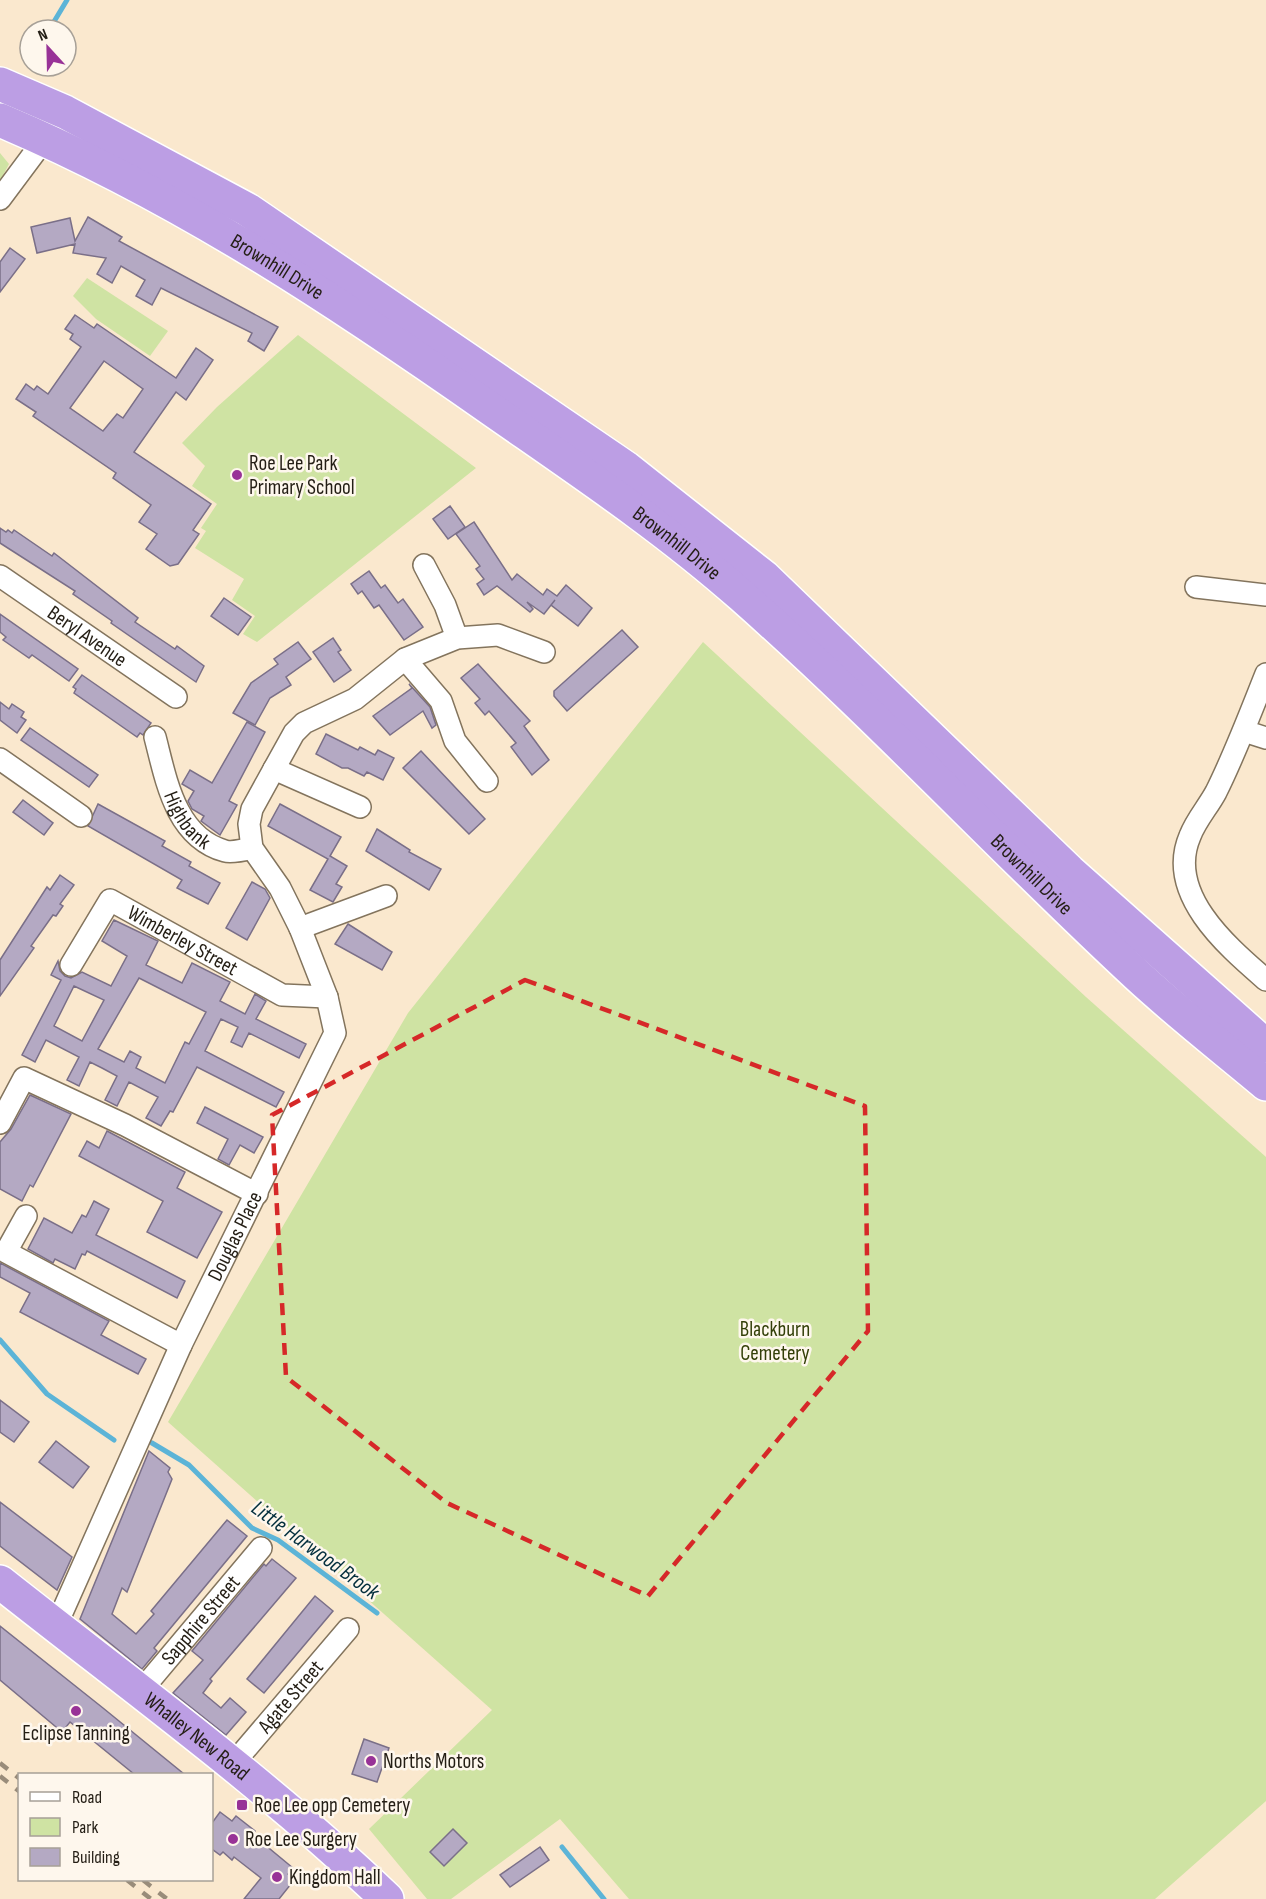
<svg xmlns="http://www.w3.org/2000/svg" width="1266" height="1899" font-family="'Sofia Sans Condensed',sans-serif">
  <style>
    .green { fill: #cfe3a3 }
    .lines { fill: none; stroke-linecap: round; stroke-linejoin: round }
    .stream { stroke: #5cb4d7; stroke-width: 5 }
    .building { fill: #b4a9c3; stroke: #7a6f88; stroke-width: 1.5; fill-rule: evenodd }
    .minor-casing { stroke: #83745d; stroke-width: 24 }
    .trunk-casing { stroke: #fff; stroke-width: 36 }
    .minor { stroke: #fff; stroke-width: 21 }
    .trunk { stroke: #bc9ee4; stroke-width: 33 }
    .rail { stroke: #998c7a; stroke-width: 4.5; stroke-dasharray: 10 10; stroke-linecap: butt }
    .marked { fill: none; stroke: #d62828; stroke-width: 4.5; stroke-dasharray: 12 8; stroke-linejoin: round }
    .poi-dot { fill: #983297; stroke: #fef7ed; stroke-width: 2 }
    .labels { text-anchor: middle; stroke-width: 5; stroke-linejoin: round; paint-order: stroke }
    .street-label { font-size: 21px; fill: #241e15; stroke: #fef7ed }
    .poi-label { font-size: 21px; fill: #241e15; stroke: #fef7ed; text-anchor: start }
    .park-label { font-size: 21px; fill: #333f08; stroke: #fef7ed }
    .water-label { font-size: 22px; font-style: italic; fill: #042f3d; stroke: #fef7ed }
  </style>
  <rect width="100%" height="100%" fill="#fae8ce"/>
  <g class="green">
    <path d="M0,153l9,11 -9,17z"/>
    <path d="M87,278l81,53 -18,25 -54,-37 -23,-23z"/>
    <path d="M298,335l178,133 -219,174 -14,-8 12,-18 -23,-16 12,-21 -49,-31 11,-17 -5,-3 16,-24 -25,-18 13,-20 -23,-23 35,-36z"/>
    <path d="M703,642l383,355 180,160v644l-111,98h-526l-69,-80 -109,80h-24l-58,-70 123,-119 -324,-288 240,-409z"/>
  </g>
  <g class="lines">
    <g class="stream">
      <path d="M49,30l18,-30"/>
      <path d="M0,1340l47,54 67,46"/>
      <path d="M152,1443l37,22 63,63 26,12 99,73"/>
      <path d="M562,1847l42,52"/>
    </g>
  </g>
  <g class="building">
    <path d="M88,217l34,20 -3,4 159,86 -14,24 -16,-10 4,-8 -91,-45 -9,17 -16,-9 9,-16 -24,-14 -9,17 -15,-9 9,-16 -33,-5 2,-9 -38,9 -6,-26 39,-9 5,23z"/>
    <path d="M10,248l15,11 -25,33v-30z"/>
    <path d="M75,315l19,13 3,-4 79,54 20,-30 17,12 -27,40 -10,-8 -42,60 77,52 -18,26 6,4 -21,30 -8,2 -24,-17 11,-15 -18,-12 12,-17 -38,-27 3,-5 -83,-57 3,-4 -20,-13 10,-15 8,6 3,-4 11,8 33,-47 -11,-8 3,-5 -8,-5zM104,361l39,28 -20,29 -6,-4 -14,17 -33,-23z"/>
    <path d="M450,506l15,21 -17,12 -15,-20z"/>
    <path d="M474,522l38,58 5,-6 26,21 4,-6 10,7 9,-11 26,23 -14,18 -27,-21 4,-5 -11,14 -17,-12 6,7 -3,3 -33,-26 -13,9 -7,-11 7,-5 -8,-10 4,-3 -24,-32z"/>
    <path d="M0,528l6,4 2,-2 4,3 2,-3 38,26 2,-3 84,65 -3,4 40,27 2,-3 27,20 -8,16 -85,-59 1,-2 -39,-27 2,-3 -75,-48z"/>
    <path d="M369,571l12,17 4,-3 13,18 5,-4 20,28 -19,13 -25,-35 -5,3 -12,-17 -4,3 -7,-10z"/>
    <path d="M224,598l27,19 -13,18 -27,-19z"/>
    <path d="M0,614l78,55 -9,12 -37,-26 -3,3 -26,-18 3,-3 -6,-5z"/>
    <path d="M622,630l16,17 -71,64 -13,-15v-5z"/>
    <path d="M333,638l8,12 -3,2 13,18 -17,12 -21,-30z"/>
    <path d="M298,642l13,17 -25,18 5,8 -21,13 -15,27 -22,-12 18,-30 27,-19 -4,-5z"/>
    <path d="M478,664l52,57 -6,5 25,34 -17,15 -21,-28 5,-4 -27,-32 -4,4 -10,-12 5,-4 -19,-21z"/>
    <path d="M82,675l69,48 -8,12 -3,-2 -3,4 -63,-44 2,-4 -3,-2z"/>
    <path d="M409,684l21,23 6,18 -4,3 -9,-17 -33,24 -17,-19 39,-28z"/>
    <path d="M0,702l9,7 3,-5 12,8 -3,5 5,3 -9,13 -17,-13z"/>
    <path d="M247,722l18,10 -36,69 8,4 -17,30 -19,-14 3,-5 -12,-7 -4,-8 6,-10 -12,-7 8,-14 22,13z"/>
    <path d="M30,728l68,47 -9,12 -68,-47z"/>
    <path d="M326,734l32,16 2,-3 15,8 3,-5 16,8 -11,22 -16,-8 -3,4 -16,-8h-6l-26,-14z"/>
    <path d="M421,751l64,68 -16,15 -66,-66z"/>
    <path d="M23,800l30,23 -9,12 -31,-23z"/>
    <path d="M98,804l67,37 -3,5 29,16 -2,4 31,17 -12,21 -31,-16 5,-8 -94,-54z"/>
    <path d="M280,804l61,33 -11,19 17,10 -11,18 6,3 -9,15 -23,-12 18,-31 -60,-33z"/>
    <path d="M377,829l33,21 -1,2 32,17 -12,21 -63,-39z"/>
    <path d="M60,875l14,10 -14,19 3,2 -7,10 -3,-1 -22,31 3,2 -34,48v-36l47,-73 3,3z"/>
    <path d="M252,882l13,7 5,9 -23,42 -21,-12z"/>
    <path d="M114,920l44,21 -12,24 36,18 10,-20 38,19 -10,19 25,13 10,-20 11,7 -10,18 50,25 -7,14 -50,-25 -7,14 -11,-5 7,-15 -17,-8 -16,32 79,41 -8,15 -79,-40 -24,45 -3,-1 -9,15 -15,-8 12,-21 -29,-15 -12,24 -12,-6 12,-24 -15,-8 -12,-6 -11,24 -12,-6 12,-23 -33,-17 -11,22 -13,-7 39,-75 -10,-5 7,-14 2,10 5,5 6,2 11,-6 29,14 16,-30 -25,-15zM139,978l67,34 -17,32 -4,-2 -20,41 -29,-15 5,-11 -11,-6 -6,11 -26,-13zM74,986l30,14 -22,41 -28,-15z"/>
    <path d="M348,924l44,28 -10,18 -47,-26z"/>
    <path d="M30,1095l41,19 -38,73 -3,-2 -8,16 -22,-12v-47l11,-13z"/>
    <path d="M205,1107l58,30 -9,16 -14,-8 -11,20 -11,-6 10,-20 -31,-16z"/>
    <path d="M107,1131l78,41 -8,16 45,24 -25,46 -50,-26 16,-31 -84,-45 8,-15 12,7z"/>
    <path d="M94,1201l15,8 -13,26 89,46 -8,17 -90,-47 -2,4 -3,-1 -7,15 -20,-10 -2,4 -25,-14 16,-31 28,15 10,-18 4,2z"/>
    <path d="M0,1263l109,58 -8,14 45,24 -8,15 -118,-62 10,-19 -30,-16z"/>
    <path d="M0,1400l29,22 -15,20 -14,-10z"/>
    <path d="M56,1441l33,26 -16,21 -34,-26z"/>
    <path d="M149,1451l21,17 -2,4 4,7 -45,113 -5,-4 -10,26 24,20 18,-20 -3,-3 76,-91 20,16 -93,112 3,3 -15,18 -62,-50z"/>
    <path d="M0,1502l72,55 -15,33 -57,-44z"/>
    <path d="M272,1559l24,19 -86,101 2,2 -9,12 18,15 9,-10 16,14 -20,23 -53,-42 30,-33 -11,-9 72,-87 2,2z"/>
    <path d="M315,1596l18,15 -69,82 -17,-14z"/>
    <path d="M0,1626l103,82 81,66h-50l-64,-52 -8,10 -62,-52z"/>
    <path d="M364,1739l25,9 -12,34 -25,-8z"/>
    <path d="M220,1812l12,9 4,-5 19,15 -3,3 41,34 -5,6 7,5 -16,20h-35l17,-21 -27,-21 -2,3 -9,-8 -3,3 -8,-6v-26z"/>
    <path d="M453,1829l14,14 -23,23 -14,-14z"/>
    <path d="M540,1847l9,13 -39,27 -10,-12z"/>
  </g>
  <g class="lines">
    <g class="minor-casing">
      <g id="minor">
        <path d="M0,199l50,-67"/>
        <path d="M424,565l21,40 12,33"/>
        <path id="s1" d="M0,576l176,121"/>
        <path d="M1196,587l70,8"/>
        <path d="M405,659l36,42 14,40 32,40"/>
        <path d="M1266,674c-16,40 -31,80 -50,118 -8,15 -20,28 -26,44 -25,58 38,111 76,144"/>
        <path d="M1244,731l22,7"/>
        <path id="s2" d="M155,737c11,42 20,100 70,114 7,2 19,-1 27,-3"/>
        <path d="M0,759l81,57"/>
        <path d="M274,769l86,38"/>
        <path d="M300,928l86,-32"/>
        <path id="s3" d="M71,965l39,-65 172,95 45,2"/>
        <path d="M0,1123l24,-45 101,47 132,69"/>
        <path d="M26,1216l-20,36 175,93"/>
        <path id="s4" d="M56,1626l125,-281 154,-312 -8,-36 -27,-69 -20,-40 -28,-40 -3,-24 3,-15 22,-40 20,-36 10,-10 51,-24 50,-40 52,-21 41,-3 46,17"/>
        <path id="s5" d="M140,1692l121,-144"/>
        <path id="s6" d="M232,1765l116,-136"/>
      </g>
    </g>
    <g class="trunk-casing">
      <g id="trunk">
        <path d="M0,84l65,28 183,98 378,258 138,109 305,294 197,175"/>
        <path id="s7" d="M0,120c177,75 334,179 491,289 86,60 173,118 251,187 137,121 261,255 395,379 41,38 86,73 129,109"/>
        <path id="s8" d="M0,1582c130,103 267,202 387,317"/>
      </g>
    </g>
    <use href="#minor" class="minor"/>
    <use href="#trunk" class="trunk"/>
    <g class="rail">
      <path d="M0,1763l20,16"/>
      <path d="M0,1776l20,16"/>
      <path d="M127,1880l24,19"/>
      <path d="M143,1880l24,19"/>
    </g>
  </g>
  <path class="marked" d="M525,980l340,126 3,225 -220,265 -201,-93 -161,-126 -14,-262z"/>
  <g class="poi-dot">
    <circle cx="237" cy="475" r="6"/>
    <circle cx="76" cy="1711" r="6"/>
    <circle cx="371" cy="1761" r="6"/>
    <rect x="236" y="1799" width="12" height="12" rx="3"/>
    <circle cx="233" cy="1839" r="6"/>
    <circle cx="277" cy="1877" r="6"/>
  </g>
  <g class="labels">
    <g class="street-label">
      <text dy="7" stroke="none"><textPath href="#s7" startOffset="314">Brownhill Drive</textPath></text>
      <text dy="7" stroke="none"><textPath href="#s7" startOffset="800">Brownhill Drive</textPath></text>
      <text dy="7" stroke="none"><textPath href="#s1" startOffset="106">Beryl Avenue</textPath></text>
      <text dy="7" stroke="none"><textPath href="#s2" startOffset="90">Highbank</textPath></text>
      <text dy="7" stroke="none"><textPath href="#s7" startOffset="1286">Brownhill Drive</textPath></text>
      <text dy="7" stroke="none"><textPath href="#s3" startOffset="159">Wimberley Street</textPath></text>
      <text dy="7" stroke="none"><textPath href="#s4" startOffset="429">Douglas Place</textPath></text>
      <text dy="7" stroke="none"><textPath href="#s5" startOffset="94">Sapphire Street</textPath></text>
      <text dy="7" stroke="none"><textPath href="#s6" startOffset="90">Agate Street</textPath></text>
      <text dy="7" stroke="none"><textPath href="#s8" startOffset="250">Whalley New Road</textPath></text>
    </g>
    <g class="poi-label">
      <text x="249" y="470">Roe Lee Park<tspan x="249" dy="24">Primary School</tspan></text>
      <text x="76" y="1740" text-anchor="middle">Eclipse Tanning</text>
      <text x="383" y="1768">Norths Motors</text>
      <text x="254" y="1812">Roe Lee opp Cemetery</text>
      <text x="245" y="1846">Roe Lee Surgery</text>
      <text x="289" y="1884">Kingdom Hall</text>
    </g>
    <g class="park-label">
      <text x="775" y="1336">Blackburn<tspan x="775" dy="24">Cemetery</tspan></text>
    </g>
    <g class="water-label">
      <text transform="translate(316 1549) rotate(36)" y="8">Little Harwood Brook</text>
    </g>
  </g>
  <rect x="18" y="1773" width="195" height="108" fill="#fef7ed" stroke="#a7a097" stroke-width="1.5"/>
  <rect x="30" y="1792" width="30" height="9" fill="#ffffff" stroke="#a7a097" stroke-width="1.5"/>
  <text x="72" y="1803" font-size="18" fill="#241e15">Road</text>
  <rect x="30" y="1818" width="30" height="18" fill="#cfe3a3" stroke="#a7a097" stroke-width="1.5"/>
  <text x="72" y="1833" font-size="18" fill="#241e15">Park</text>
  <rect x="30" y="1848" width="30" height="18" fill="#b4a9c3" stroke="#a7a097" stroke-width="1.5"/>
  <text x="72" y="1863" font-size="18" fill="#241e15">Building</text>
  <g transform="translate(48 48) rotate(338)"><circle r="28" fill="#fef7ed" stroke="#a7a097" stroke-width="1.5"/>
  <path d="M0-4.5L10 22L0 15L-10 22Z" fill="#983297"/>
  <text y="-9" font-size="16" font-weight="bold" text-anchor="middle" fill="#241e15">N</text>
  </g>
</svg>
